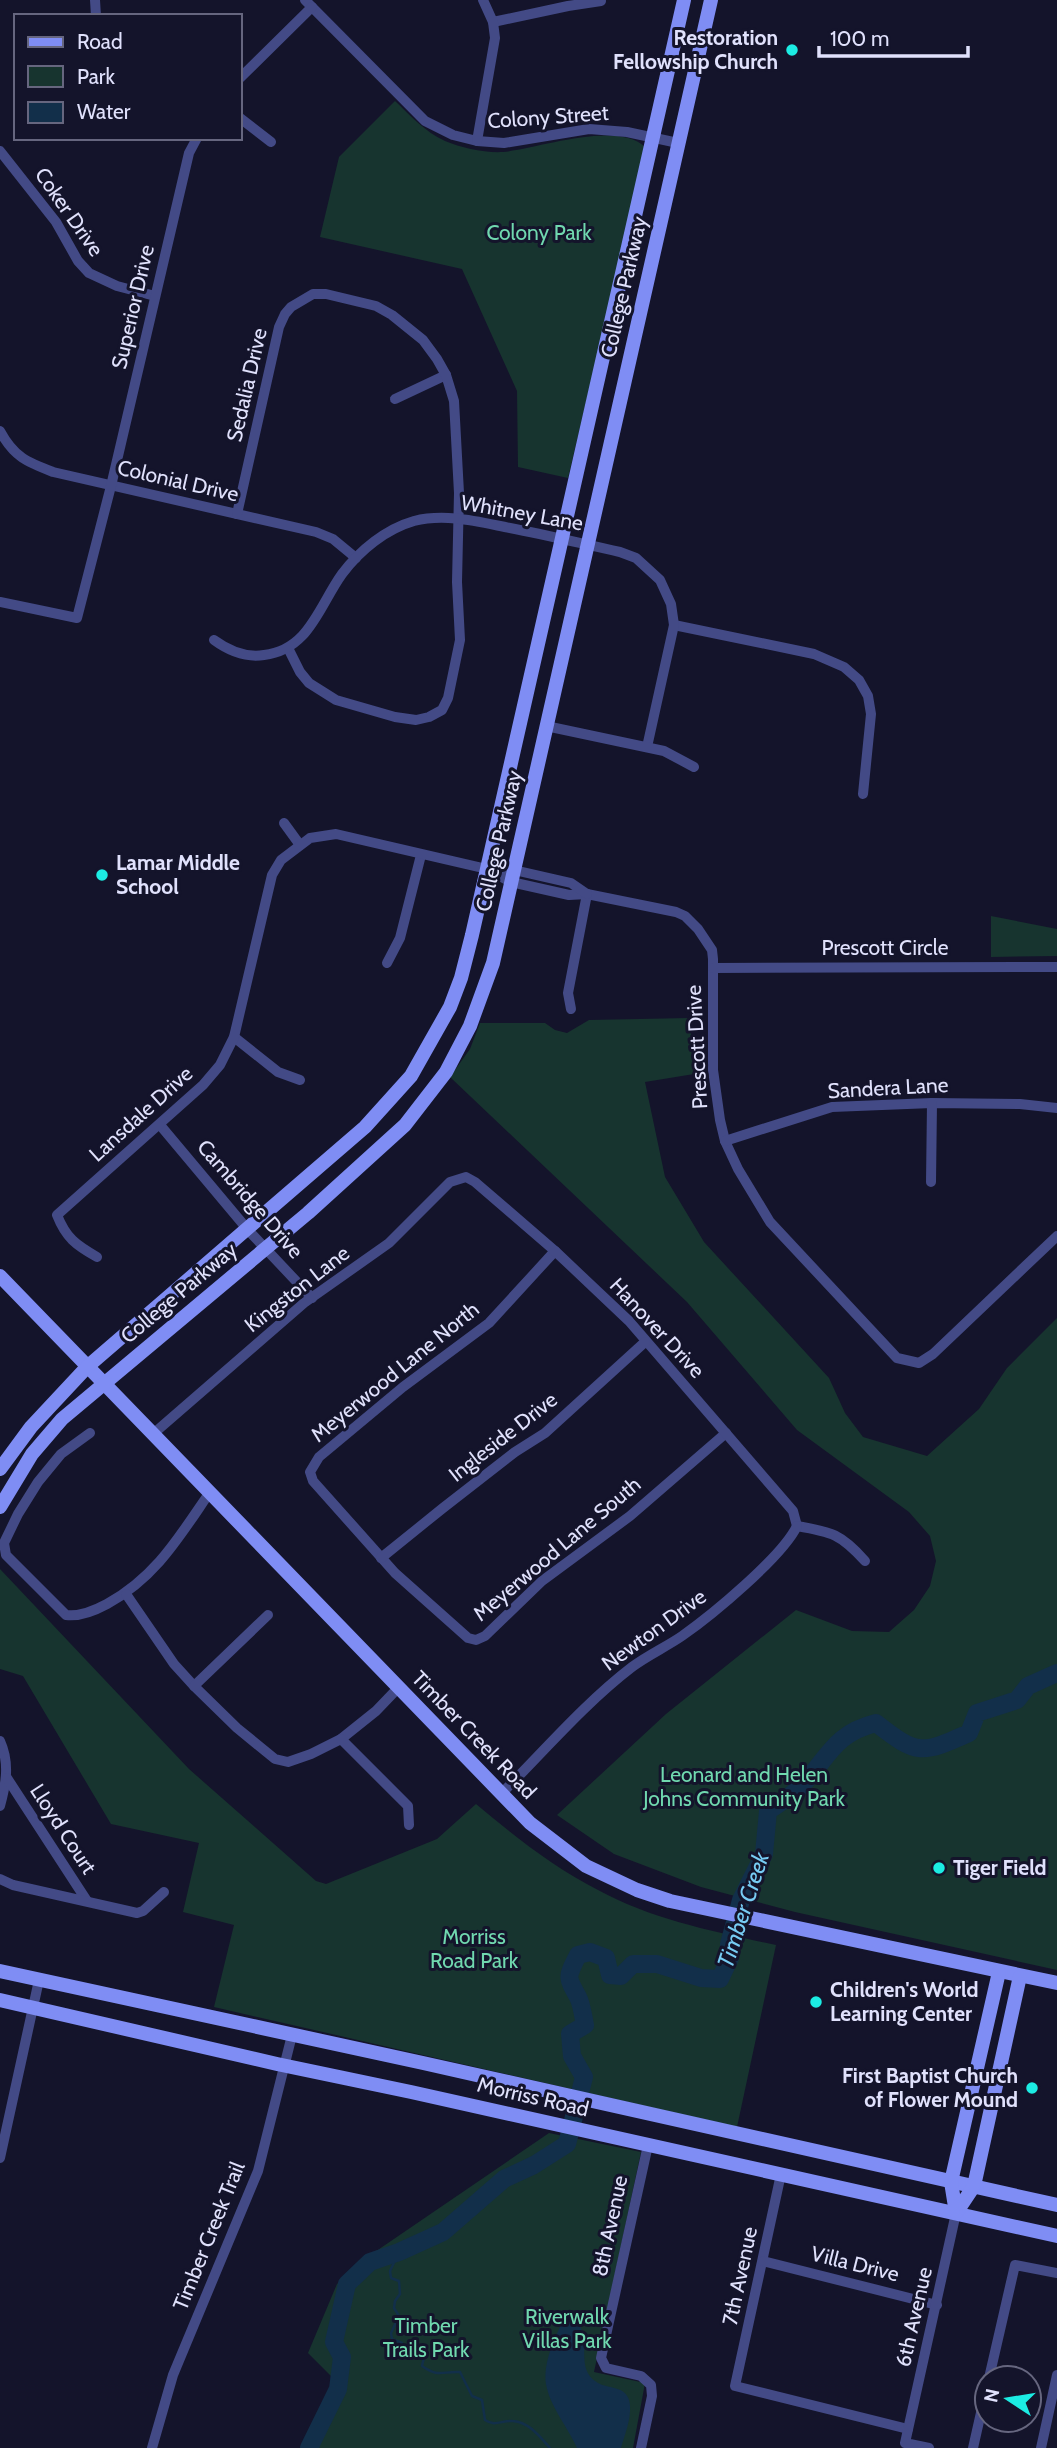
<svg xmlns="http://www.w3.org/2000/svg" width="1057" height="2448" font-family="Cabin,sans-serif">
  <style>
    .green { fill: #17342f }
    .water { fill: #122f4a }
    .lines { fill: none; stroke-linecap: round; stroke-linejoin: round }
    .stream { stroke: #122f4a; stroke-width: 2.5 }
    .river { stroke: #122f4a; stroke-width: 18 }
    .street { stroke: #434a86; stroke-width: 10 }
    .secondary { stroke: #7f8df4; stroke-width: 14 }
    .poi-dot { fill: #1cece3; stroke: #14142b; stroke-width: 2.5 }
    .labels { text-anchor: middle; stroke-width: 6; stroke-linejoin: round; paint-order: stroke }
    .poi-label { font-size: 21px; font-weight: bold; fill: #e0e1fc; stroke: #14142b; text-anchor: start }
    .street-label { font-size: 21px; fill: #e0e1fc; stroke: #14142b }
    .park-label { font-size: 21px; fill: #70d8af; stroke: #14142b }
    .water-label { font-size: 23px; font-style: italic; fill: #77ccf4; stroke: #14142b }
  </style>
  <rect width="100%" height="100%" fill="#14142b"/>
  <g class="green">
    <path d="M395,101c15,14 30,31 50,40 17,7 39,12 58,11 35,-3 113,-32 142,-5v6l-77,325 -50,-11 -1,-76 -55,-122 -142,-32 19,-80z"/>
    <path d="M991,916l66,13v27l-66,1z"/>
    <path d="M690,1018l4,56 -49,8 20,95 39,65 125,136 16,35 18,24 64,19 52,-47 28,-41 50,-50v652l-262,-58 -94,-25 -87,-33 -57,-39 109,-101 130,-104 56,21 37,1 25,-22 16,-24 6,-25 -6,-25 -21,-24 -112,-82 -110,-128 -237,-225 20,-28 10,-26h65l10,7 12,3 22,-13z"/>
    <path d="M0,1569l189,200 127,112 10,3 111,-45 39,-35c38,32 77,63 122,86 55,30 118,42 178,55l-39,182 -523,-120 20,-82 -51,-13 16,-69 -88,-19 -88,-148 -23,-7z"/>
    <path d="M549,2133l92,19 -47,220 51,11 -12,65h-333l35,-68 -27,-27 29,-69 32,-28z"/>
  </g>
  <path class="water" d="M563,2321h12c20,16 -3,47 23,62 11,6 27,3 31,17 4,15 -4,34 -8,48h-44c-9,-21 -27,-41 -31,-64 -3,-20 8,-46 17,-63z"/>
  <g class="lines">
    <path class="stream" d="M399,2252l-9,19 1,7 8,3 1,13 -5,7 -1,7 5,8 -8,17 1,6 10,4 4,7 19,3 -3,13c17,12 20,5 38,6l12,24 10,4 3,20c10,7 17,0 28,1 16,1 27,16 37,27"/>
    <path class="river" d="M309,2448l29,-59 4,-32 -8,-15 13,-58 23,-22 29,-10 44,-20 61,-53 30,-14 33,-21 17,-67 -12,-21 -2,-22 15,-9c-2,-9 -3,-20 -7,-28 -12,-21 -11,-20 0,-42l12,-3 16,6 4,17 11,1 12,-12h24l44,14 19,1 10,-21 -1,-14 12,-44 23,-46 4,-43c10,-7 22,-14 31,-23 29,-28 33,-54 77,-65 42,33 46,31 93,10l8,-20 40,-13 11,-14 29,-13"/>
    <g class="street">
      <path d="M95,0l1,16"/>
      <path d="M305,0l120,121 28,14 24,6 27,2 85,-14 38,3 51,11"/>
      <path d="M493,22l75,-16 33,-5"/>
      <path d="M240,78l72,-71"/>
      <path d="M240,118l31,24"/>
      <path d="M477,141l18,-103 -2,-16 -10,-22"/>
      <path d="M0,151l56,71 22,39 11,12 28,13 38,10"/>
      <path d="M395,399l51,-24"/>
      <path d="M0,431c14,26 27,31 53,41l263,60 17,7 23,19"/>
      <path d="M237,514l42,-187 6,-13 6,-7 22,-13h13l50,12 16,9 31,25 14,19 9,16 8,26 5,92 -2,89 3,58 -12,58 -6,12 -13,7 -13,3 -21,-3 -59,-17 -27,-17 -9,-11 -12,-24"/>
      <path d="M0,602l77,16 34,-132 78,-333 8,-15"/>
      <path d="M674,625l140,29 30,13 15,13 9,16 3,18 -8,80"/>
      <path d="M214,640c15,11 31,18 50,15 45,-5 55,-49 78,-81 18,-24 44,-45 72,-53 32,-8 65,1 96,7 37,7 73,16 110,24l16,6 24,22 11,24 3,21 -27,122"/>
      <path d="M546,726l118,25 30,16"/>
      <path d="M284,823l16,22"/>
      <path d="M487,869l24,13 58,13 18,-1 89,18 9,4 13,13 14,21 1,9v111l7,50 5,21 13,28 32,53 127,136 22,5 14,-9 124,-118"/>
      <path d="M387,963l13,-25 21,-83"/>
      <path d="M713,968l344,-1"/>
      <path d="M571,1009l-3,-16 19,-99"/>
      <path d="M234,1037l44,35 22,8"/>
      <path d="M160,1125l88,105 64,68"/>
      <path d="M725,1141l107,-34 100,-4 88,1 37,4"/>
      <path d="M931,1182l1,-79"/>
      <path d="M555,1251l-66,72 -86,64 -84,70 -9,15 3,9 82,92 73,65 8,2 9,-4 57,-55 88,-65 96,-83"/>
      <path d="M97,1257c-21,-12 -31,-19 -40,-42l146,-130 17,-20 14,-28 38,-162 9,-15 29,-22 26,-4 151,35 27,1 57,13 16,11"/>
      <path d="M90,1433l-29,21 -23,28 -20,32 -14,29 2,12 60,60c14,2 28,-4 41,-11 49,-27 72,-67 103,-112"/>
      <path d="M153,1434l151,-131 85,-60 61,-61 16,-5 9,5 80,69 74,70 164,190 4,15"/>
      <path d="M797,1526c35,6 44,8 68,35"/>
      <path d="M381,1558l62,-50 72,-56 30,-19 100,-91"/>
      <path d="M126,1594l48,70 20,22 43,42 38,31 13,3 23,-8 30,-15 35,-28 23,-24"/>
      <path d="M194,1686l74,-71"/>
      <path d="M341,1739l67,67 1,19"/>
      <path d="M0,1741c10,22 6,43 0,65"/>
      <path d="M7,1778l80,123"/>
      <path d="M502,1793c42,-42 83,-90 130,-126 16,-12 34,-20 50,-31 30,-21 100,-79 115,-110"/>
      <path d="M0,1879l13,6 124,28 6,-2 21,-19"/>
      <path d="M0,2158l39,-178"/>
      <path d="M781,2174l-46,212 173,43"/>
      <path d="M763,2261l174,44"/>
      <path d="M989,2378l26,-113 42,8"/>
      <path d="M152,2448l21,-73 85,-204 34,-136"/>
      <path d="M641,2448l11,-52 -1,-11 -10,-9 -35,-8 -5,-10 47,-213"/>
      <path d="M929,2448l-24,-5 51,-230"/>
      <path d="M973,2448l14,-62"/>
      <path d="M1041,2448l16,-73"/>
    </g>
    <g class="secondary">
      <path d="M0,1276l530,547 56,43 51,24 33,11 387,82"/>
      <path d="M0,1469l31,-42 56,-60 278,-240 46,-51 39,-69 11,-29 11,-43 212,-935"/>
      <path d="M0,1507l32,-53 30,-35 246,-206 97,-88 41,-53 24,-46 23,-63 218,-963"/>
      <path d="M0,1971l423,92 634,142"/>
      <path d="M0,2000l277,64 134,28 646,144"/>
      <path d="M956,2213l18,-27 46,-210"/>
      <path d="M956,2213l-5,-31 48,-210"/>
    </g>
  </g>
  <g class="poi-dot">
    <circle cx="792" cy="50" r="7"/>
    <circle cx="102" cy="875" r="7"/>
    <circle cx="939" cy="1868" r="7"/>
    <circle cx="816" cy="2002" r="7"/>
    <circle cx="1032" cy="2088" r="7"/>
  </g>
  <g class="labels">
    <g class="poi-label">
      <text x="778" y="45" text-anchor="end">Restoration<tspan x="778" dy="24">Fellowship Church</tspan></text>
      <text x="116" y="870">Lamar Middle<tspan x="116" dy="24">School</tspan></text>
      <text x="953" y="1875">Tiger Field</text>
      <text x="830" y="1997">Children's World<tspan x="830" dy="24">Learning Center</tspan></text>
      <text x="1018" y="2083" text-anchor="end">First Baptist Church<tspan x="1018" dy="24">of Flower Mound</tspan></text>
    </g>
    <g class="street-label">
      <text transform="translate(548 117) rotate(-4)" y="7">Colony Street</text>
      <text transform="translate(69 212) rotate(55)" y="7">Coker Drive</text>
      <text transform="translate(624 287) rotate(-77)" y="7">College Parkway</text>
      <text transform="translate(133 307) rotate(-77)" y="7">Superior Drive</text>
      <text transform="translate(247 385) rotate(-77)" y="7">Sedalia Drive</text>
      <text transform="translate(178 481) rotate(13)" y="7">Colonial Drive</text>
      <text transform="translate(522 513) rotate(10)" y="7">Whitney Lane</text>
      <text transform="translate(499 841) rotate(-77)" y="7">College Parkway</text>
      <text x="885" y="955">Prescott Circle</text>
      <text transform="translate(697 1047) rotate(-93)" y="7">Prescott Drive</text>
      <text transform="translate(888 1088) rotate(-3)" y="7">Sandera Lane</text>
      <text transform="translate(141 1114) rotate(-42)" y="7">Lansdale Drive</text>
      <text transform="translate(250 1199) rotate(49)" y="7">Cambridge Drive</text>
      <text transform="translate(297 1289) rotate(-38)" y="7">Kingston Lane</text>
      <text transform="translate(179 1293) rotate(-40)" y="7">College Parkway</text>
      <text transform="translate(657 1328) rotate(47)" y="7">Hanover Drive</text>
      <text transform="translate(395 1372) rotate(-39)" y="7">Meyerwood Lane North</text>
      <text transform="translate(503 1437) rotate(-38)" y="7">Ingleside Drive</text>
      <text transform="translate(557 1549) rotate(-40)" y="7">Meyerwood Lane South</text>
      <text transform="translate(654 1630) rotate(-36)" y="7">Newton Drive</text>
      <text transform="translate(474 1735) rotate(46)" y="7">Timber Creek Road</text>
      <text transform="translate(63 1829) rotate(57)" y="7">Lloyd Court</text>
      <text transform="translate(533 2097) rotate(13)" y="7">Morriss Road</text>
      <text transform="translate(610 2226) rotate(-78)" y="7">8th Avenue</text>
      <text transform="translate(209 2236) rotate(-68)" y="7">Timber Creek Trail</text>
      <text transform="translate(855 2264) rotate(14)" y="7">Villa Drive</text>
      <text transform="translate(740 2276) rotate(-78)" y="7">7th Avenue</text>
      <text transform="translate(914 2317) rotate(-77)" y="7">6th Avenue</text>
    </g>
    <g class="park-label">
      <text x="539" y="240">Colony Park</text>
      <text x="744" y="1782">Leonard and Helen<tspan x="744" dy="24">Johns Community Park</tspan></text>
      <text x="474" y="1944">Morriss<tspan x="474" dy="24">Road Park</tspan></text>
      <text x="567" y="2324">Riverwalk<tspan x="567" dy="24">Villas Park</tspan></text>
      <text x="426" y="2333">Timber<tspan x="426" dy="24">Trails Park</tspan></text>
    </g>
    <g class="water-label">
      <text transform="translate(743 1910) rotate(-72)" y="8">Timber Creek</text>
    </g>
  </g>
  <rect x="14" y="14" width="228" height="126" fill="#14142b" stroke="#66667f" stroke-width="2"/>
  <rect x="28" y="37" width="35" height="10" fill="#7f8df4" stroke="#66667f" stroke-width="2"/>
  <text x="77" y="49" font-size="21" fill="#e0e1fc">Road</text>
  <rect x="28" y="66" width="35" height="21" fill="#17342f" stroke="#66667f" stroke-width="2"/>
  <text x="77" y="84" font-size="21" fill="#e0e1fc">Park</text>
  <rect x="28" y="102" width="35" height="21" fill="#122f4a" stroke="#66667f" stroke-width="2"/>
  <text x="77" y="119" font-size="21" fill="#e0e1fc">Water</text>
  <g transform="translate(1008 2399) rotate(282)"><circle r="33" fill="#14142b" stroke="#66667f" stroke-width="2"/>
  <path d="M0-5L12 26L0 18L-12 26Z" fill="#1cece3"/>
  <text y="-10" font-size="19" font-weight="bold" text-anchor="middle" fill="#e0e1fc">N</text>
  </g>
  <path d="M819 46v10h149v-10" fill="none" stroke="#e0e1fc" stroke-width="3.5"/>
  <text x="830" y="46" font-size="21" fill="#e0e1fc" stroke="#14142b" stroke-width="5" paint-order="stroke">100 m</text>
</svg>
